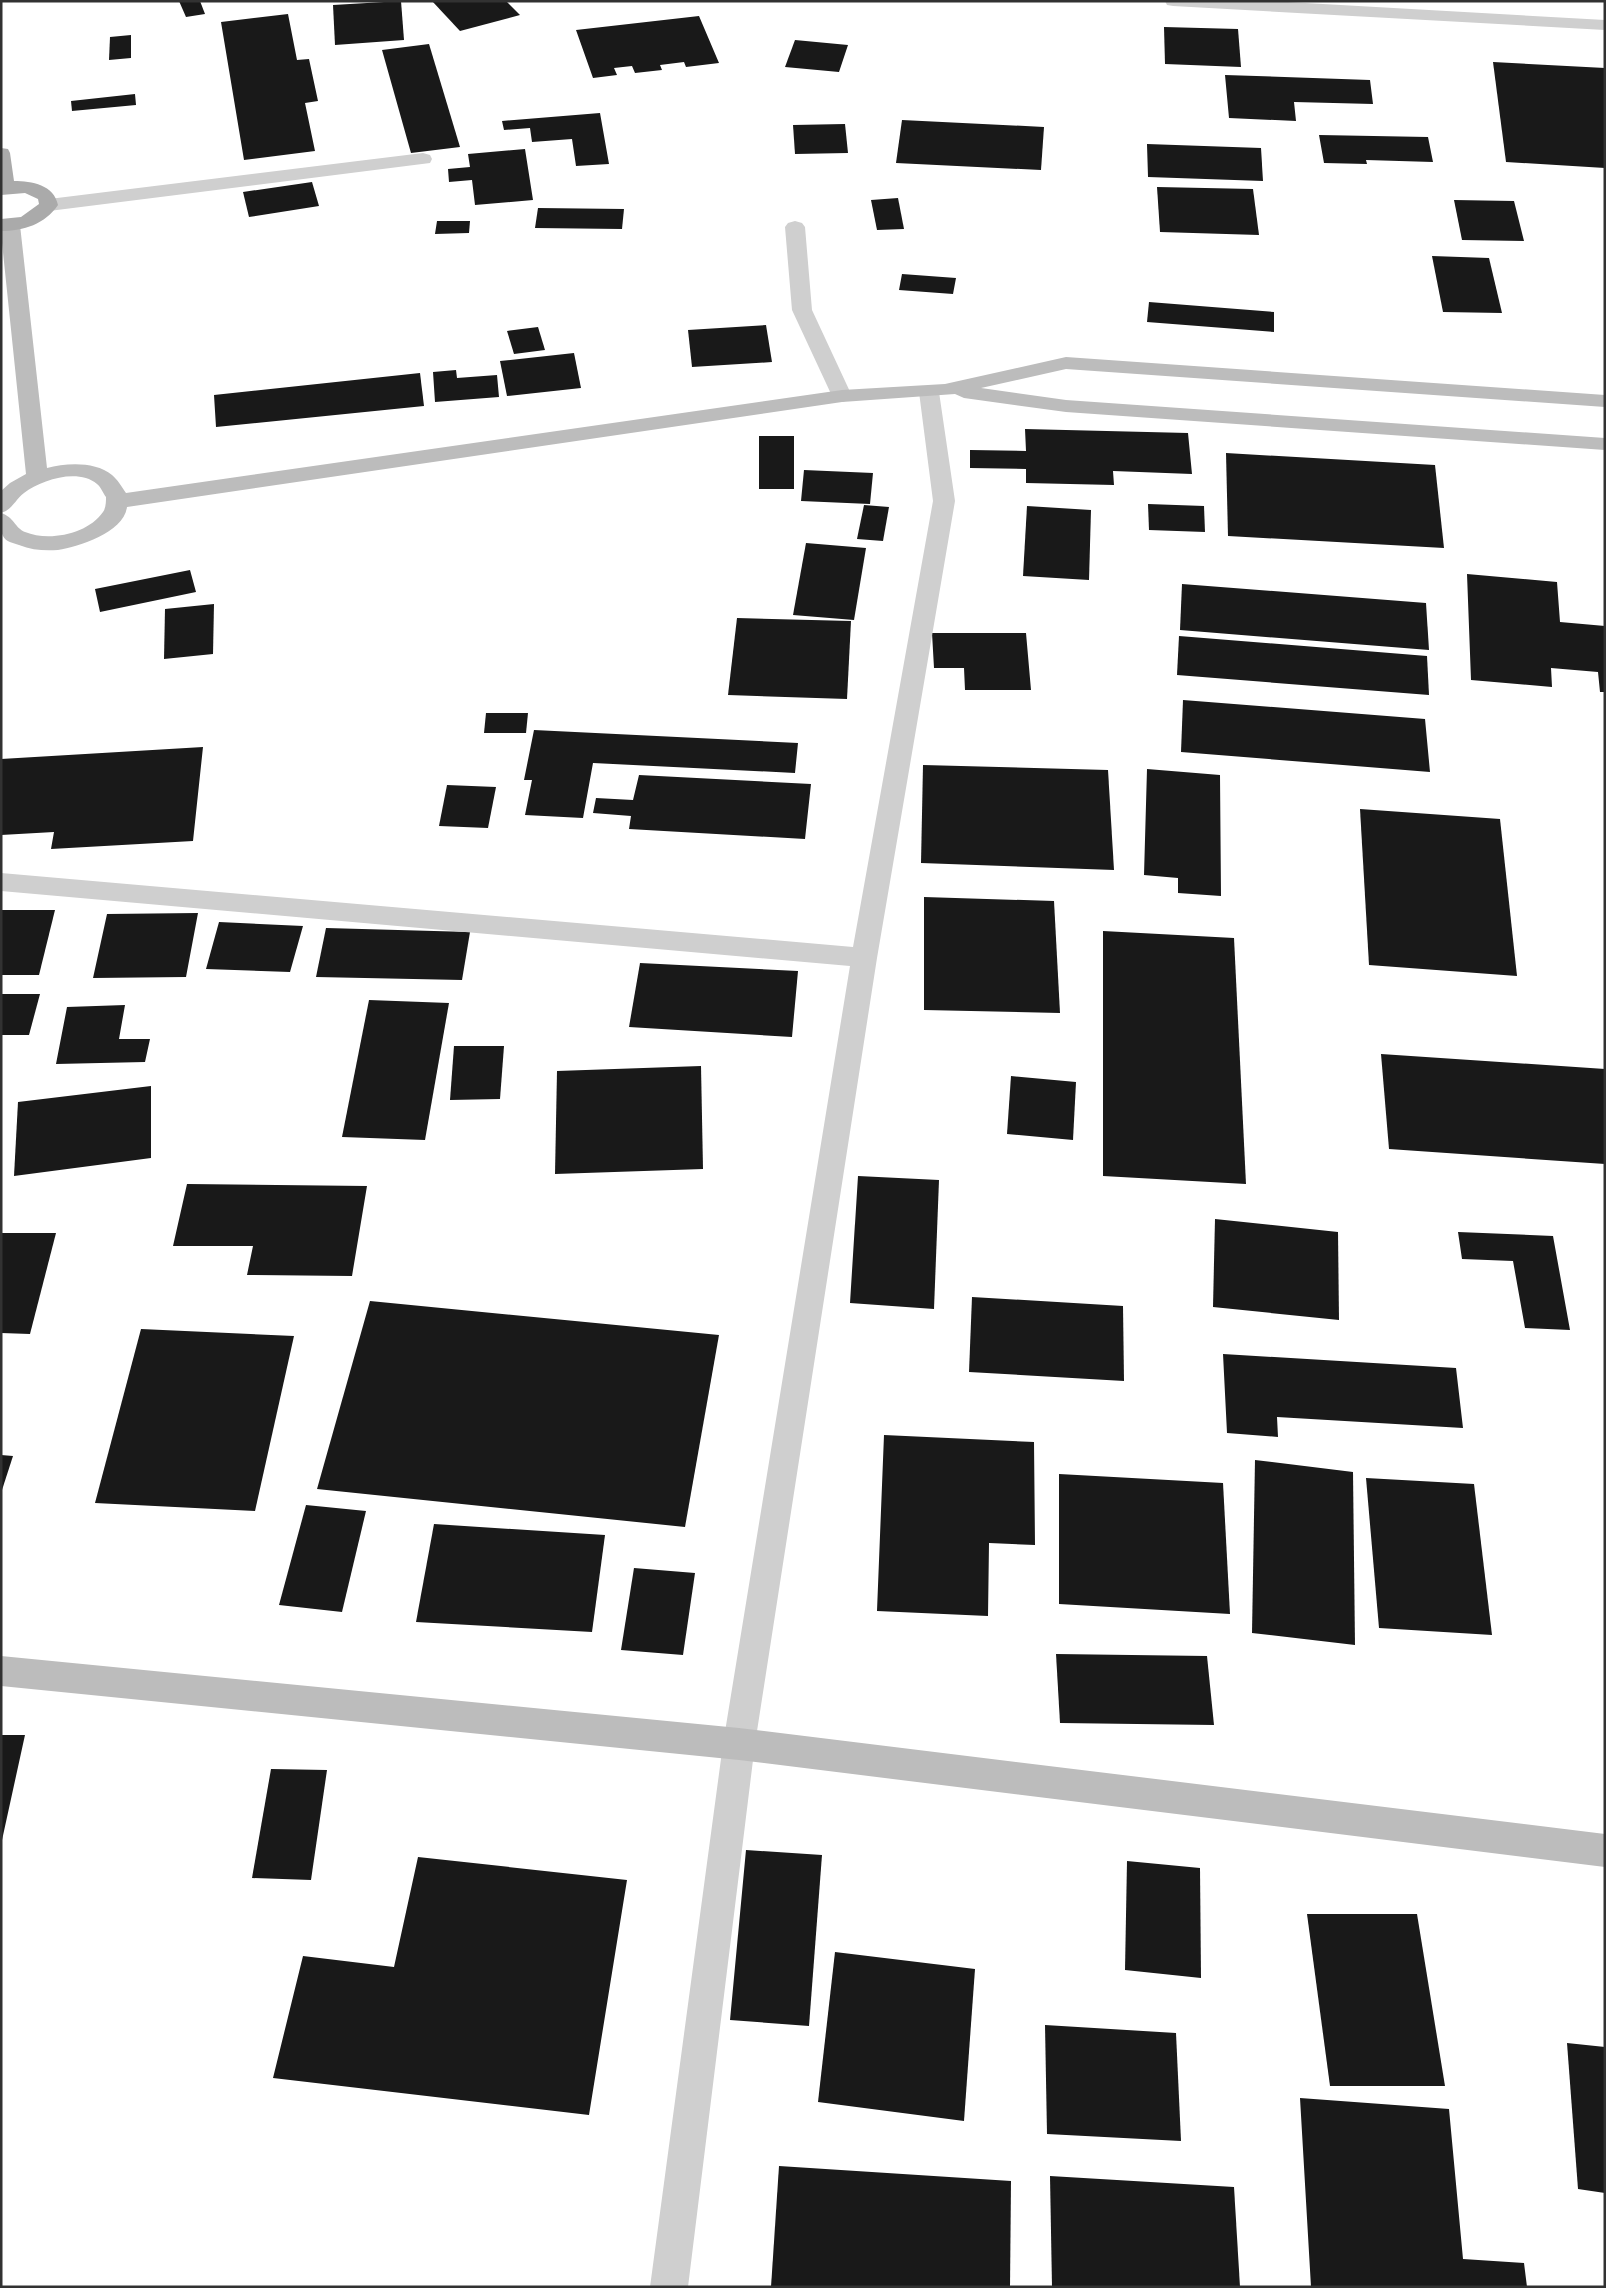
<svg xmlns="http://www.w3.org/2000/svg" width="1606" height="2288" font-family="Inter,sans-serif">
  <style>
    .building { fill: #191919 }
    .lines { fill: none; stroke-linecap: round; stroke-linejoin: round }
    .lane { fill: #cfcfcf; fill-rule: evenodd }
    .street { fill: #cfcfcf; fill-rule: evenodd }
    .secondary { fill: #bcbcbc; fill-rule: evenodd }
    .primary { fill: #aaa; fill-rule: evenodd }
  </style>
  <rect width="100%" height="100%" fill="#fff"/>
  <g class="building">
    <path d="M179,1h21l5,13 -19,3z"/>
    <path d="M401,1l3,39 -69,5 -2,-40z"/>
    <path d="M432,1h74l14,14 -60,16z"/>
    <path d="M288,14l9,46 12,-1 9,42 -13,2 10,48 -71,9 -23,-138z"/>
    <path d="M699,16l20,47 -33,4 -2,-5 -24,3 2,5 -27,3 -3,-7 -18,2 3,7 -24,3 -17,-48z"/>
    <path d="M1164,27l74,2 3,38 -76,-3z"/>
    <path d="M131,35v23l-22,2 1,-23z"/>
    <path d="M795,40l53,5 -9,27 -54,-5z"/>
    <path d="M429,44l31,103 -49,6 -29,-103z"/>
    <path d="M1493,62l112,6v100l-99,-6z"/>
    <path d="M1225,75l145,5 3,24 -79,-2 2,19 -67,-3z"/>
    <path d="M135,94l1,11 -64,6 -1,-10z"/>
    <path d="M600,113l9,51 -33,2 -4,-27 -40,3 -2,-14 -26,2 -2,-9z"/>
    <path d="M902,120l142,7 -3,43 -145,-7z"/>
    <path d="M845,124l3,29 -53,1 -2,-29z"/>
    <path d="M1319,135l109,2 5,25 -67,-2 1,4 -43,-1z"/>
    <path d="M1147,144l114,4 2,33 -115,-4z"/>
    <path d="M525,149l8,51 -58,5 -3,-25 -23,2 -1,-13 22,-2 -2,-13z"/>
    <path d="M312,182l7,24 -70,11 -6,-25z"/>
    <path d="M1157,187l96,2 6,46 -99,-3z"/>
    <path d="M898,198l6,31 -27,1 -6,-30z"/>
    <path d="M1454,200l60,1 10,40 -62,-1z"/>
    <path d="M538,208l86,1 -2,20 -87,-1z"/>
    <path d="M437,221h33l-1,12 -34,1z"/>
    <path d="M1432,256l57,2 13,55 -59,-1z"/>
    <path d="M902,274l54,4 -3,16 -54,-4z"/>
    <path d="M1149,302l125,10v20l-127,-10z"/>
    <path d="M766,325l6,37 -80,5 -4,-37z"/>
    <path d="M538,327l7,23 -31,4 -7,-23z"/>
    <path d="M574,353l7,35 -74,8 -7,-35z"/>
    <path d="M456,370l1,8 40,-3 2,22 -64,5 -2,-30z"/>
    <path d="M420,373l4,33 -208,21 -2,-32z"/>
    <path d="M1025,429l163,4 4,41 -79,-3 1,14 -88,-2v-14l-56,-1v-18l56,1z"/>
    <rect x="759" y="436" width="35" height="53"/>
    <path d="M1226,453l209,12 9,83 -216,-12z"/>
    <path d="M804,470l69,3 -3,31 -69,-3z"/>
    <path d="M1148,504l56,2 1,26 -56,-2z"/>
    <path d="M864,505l25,2 -6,34 -26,-2z"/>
    <path d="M1027,506l64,4 -2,70 -66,-4z"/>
    <path d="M806,543l60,5 -12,72 -61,-5z"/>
    <path d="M190,570l6,22 -96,20 -5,-23z"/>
    <path d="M1467,574l90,8 3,40 45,4v66h-5l-2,-20 -47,-4 1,19 -81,-7z"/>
    <path d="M1182,584l244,19 3,47 -249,-20z"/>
    <path d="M214,604l-1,50 -49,5 1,-50z"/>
    <path d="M737,618l114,3 -4,78 -119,-4z"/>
    <path d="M932,633h94l5,57h-66l-1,-22h-30z"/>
    <path d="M1179,636l248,20 2,39 -252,-20z"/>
    <path d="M1183,700l242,19 5,53 -249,-20z"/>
    <path d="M486,713h42l-2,20h-42z"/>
    <path d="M534,730l264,13 -3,30 -202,-10 -10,55 -58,-3 7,-35h-8z"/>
    <path d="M203,747l-10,94 -142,8 3,-17 -53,3v-76z"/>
    <path d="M923,765l185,5 6,100 -193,-7z"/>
    <path d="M1147,769l73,6 1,121 -43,-3v-15l-34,-3z"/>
    <path d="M639,775l172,9 -6,55 -176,-10 2,-13 -38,-3 3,-15 37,2z"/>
    <path d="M447,785l49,2 -8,41 -49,-2z"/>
    <path d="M1360,809l140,10 17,157 -148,-11z"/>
    <path d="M924,897l130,4 6,112 -136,-3z"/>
    <path d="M1,910h54l-16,65h-38z"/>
    <path d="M198,913l-12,64 -93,1 14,-64z"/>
    <path d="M219,922l84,4 -13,46 -84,-3z"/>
    <path d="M326,928l144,4 -8,48 -146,-3z"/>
    <path d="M1103,931l131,7 12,246 -143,-8z"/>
    <path d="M640,963l158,8 -6,66 -163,-10z"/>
    <path d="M1,994h39l-11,41h-28z"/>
    <path d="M369,1000l80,3 -24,137 -83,-3z"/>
    <path d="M125,1005l-6,34h31l-5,23 -89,2 11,-57z"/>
    <path d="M454,1046h50l-4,53 -50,1z"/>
    <path d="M1381,1054l224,15v95l-216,-15z"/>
    <path d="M701,1066l2,103 -148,5 2,-103z"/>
    <path d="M1011,1076l65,6 -3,58 -66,-6z"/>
    <path d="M151,1086v72l-137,18 4,-74z"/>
    <path d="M858,1176l81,4 -5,129 -84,-6z"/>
    <path d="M187,1184l180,2 -15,90 -105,-1 6,-29h-80z"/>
    <path d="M1215,1219l123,13 1,88 -126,-13z"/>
    <path d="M1458,1232l95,4 17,94 -45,-2 -12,-67 -51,-2z"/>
    <path d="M1,1233h55l-26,101 -29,-1z"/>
    <path d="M972,1297l151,9 1,75 -155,-9z"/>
    <path d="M370,1301l349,34 -34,192 -368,-38z"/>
    <path d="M141,1329l153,7 -39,175 -160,-8z"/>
    <path d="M1223,1354l233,14 7,60 -186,-11 1,20 -51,-4z"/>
    <path d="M884,1435l150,7 1,103 -46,-2 -1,73 -111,-5z"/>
    <path d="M1,1455l12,1 -11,34h-1z"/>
    <path d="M1255,1460l98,12 2,173 -103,-12z"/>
    <path d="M1059,1474l164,9 7,131 -171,-10z"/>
    <path d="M1366,1478l108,6 18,151 -113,-7z"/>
    <path d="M306,1505l60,6 -24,101 -63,-7z"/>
    <path d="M434,1524l171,11 -13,97 -176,-10z"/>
    <path d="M634,1568l61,5 -12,82 -62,-5z"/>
    <path d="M1056,1654l151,2 7,69 -154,-2z"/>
    <path d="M1,1735h24l-23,105h-1z"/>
    <path d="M271,1769l56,1 -16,110 -59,-2z"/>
    <path d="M746,1850l76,5 -13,171 -79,-6z"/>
    <path d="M418,1857l209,23 -38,235 -316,-37 30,-122 91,11z"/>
    <path d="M1127,1861l73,7 1,110 -76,-8z"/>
    <path d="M1307,1914h110l28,172h-115z"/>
    <path d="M835,1952l140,17 -11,152 -146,-19z"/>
    <path d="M1045,2025l131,8 5,108 -134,-7z"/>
    <path d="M1567,2043l38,4v146l-27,-4z"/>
    <path d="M1300,2098l149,11 14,150 61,4 3,24h-216z"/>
    <path d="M779,2166l232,15 -1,106h-239z"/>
    <path d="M1050,2176l184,11 6,100h-188z"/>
  </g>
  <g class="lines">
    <path class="lane" d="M795,221l7,2 3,4 7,83 40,86 -3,4 -7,2 -7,-2 -3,-4 -40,-86 -7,-83 3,-4z"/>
    <g class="street">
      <path d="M1165,1h105l335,19v10l-432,-24 -6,-1z"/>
      <path d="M423,153l7,2 2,4 -2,4 -381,48 -7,-2 -2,-4 2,-4 7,-2z"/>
      <path d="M929,386l7,2 3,4 16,109 -78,457 -122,786 -67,543h-38l73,-543 127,-778 -849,-75v-18l852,74 80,-446 -14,-109 3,-4z"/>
    </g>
    <g class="secondary">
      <path d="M10,219l7,2 3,4 27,243c19,-5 48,-7 65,7 5,4 10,12 14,18l716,-103 103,-6 121,-27 539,38v12l-539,-38 -85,19 85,12 539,38v12l-539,-38 -102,-14 -9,-4 -113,8 -715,105c-3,25 -48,40 -69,43 -14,1 -26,0 -39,-5 -6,-2 -13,-3 -16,-9 -3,-5 -2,-16 -2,-23 13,4 14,15 24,19 24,10 63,2 78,-20 3,-4 3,-11 3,-15 -3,-4 -5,-10 -9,-13 -19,-16 -56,-4 -73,9 -9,7 -12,17 -23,20v-22l9,-8 16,-9 -25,-241 2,-12z"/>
      <path d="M1,1656l738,72 866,106v33l-866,-107 -738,-74z"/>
    </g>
    <path class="primary" d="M1,148l7,1 2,4 4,28c18,0 40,4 44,24 -13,19 -34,26 -57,26v-12l20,-2 18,-13 -1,-5 -13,-6 -24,2z"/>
  </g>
  <rect width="1606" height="2288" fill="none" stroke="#323232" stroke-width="5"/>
</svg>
